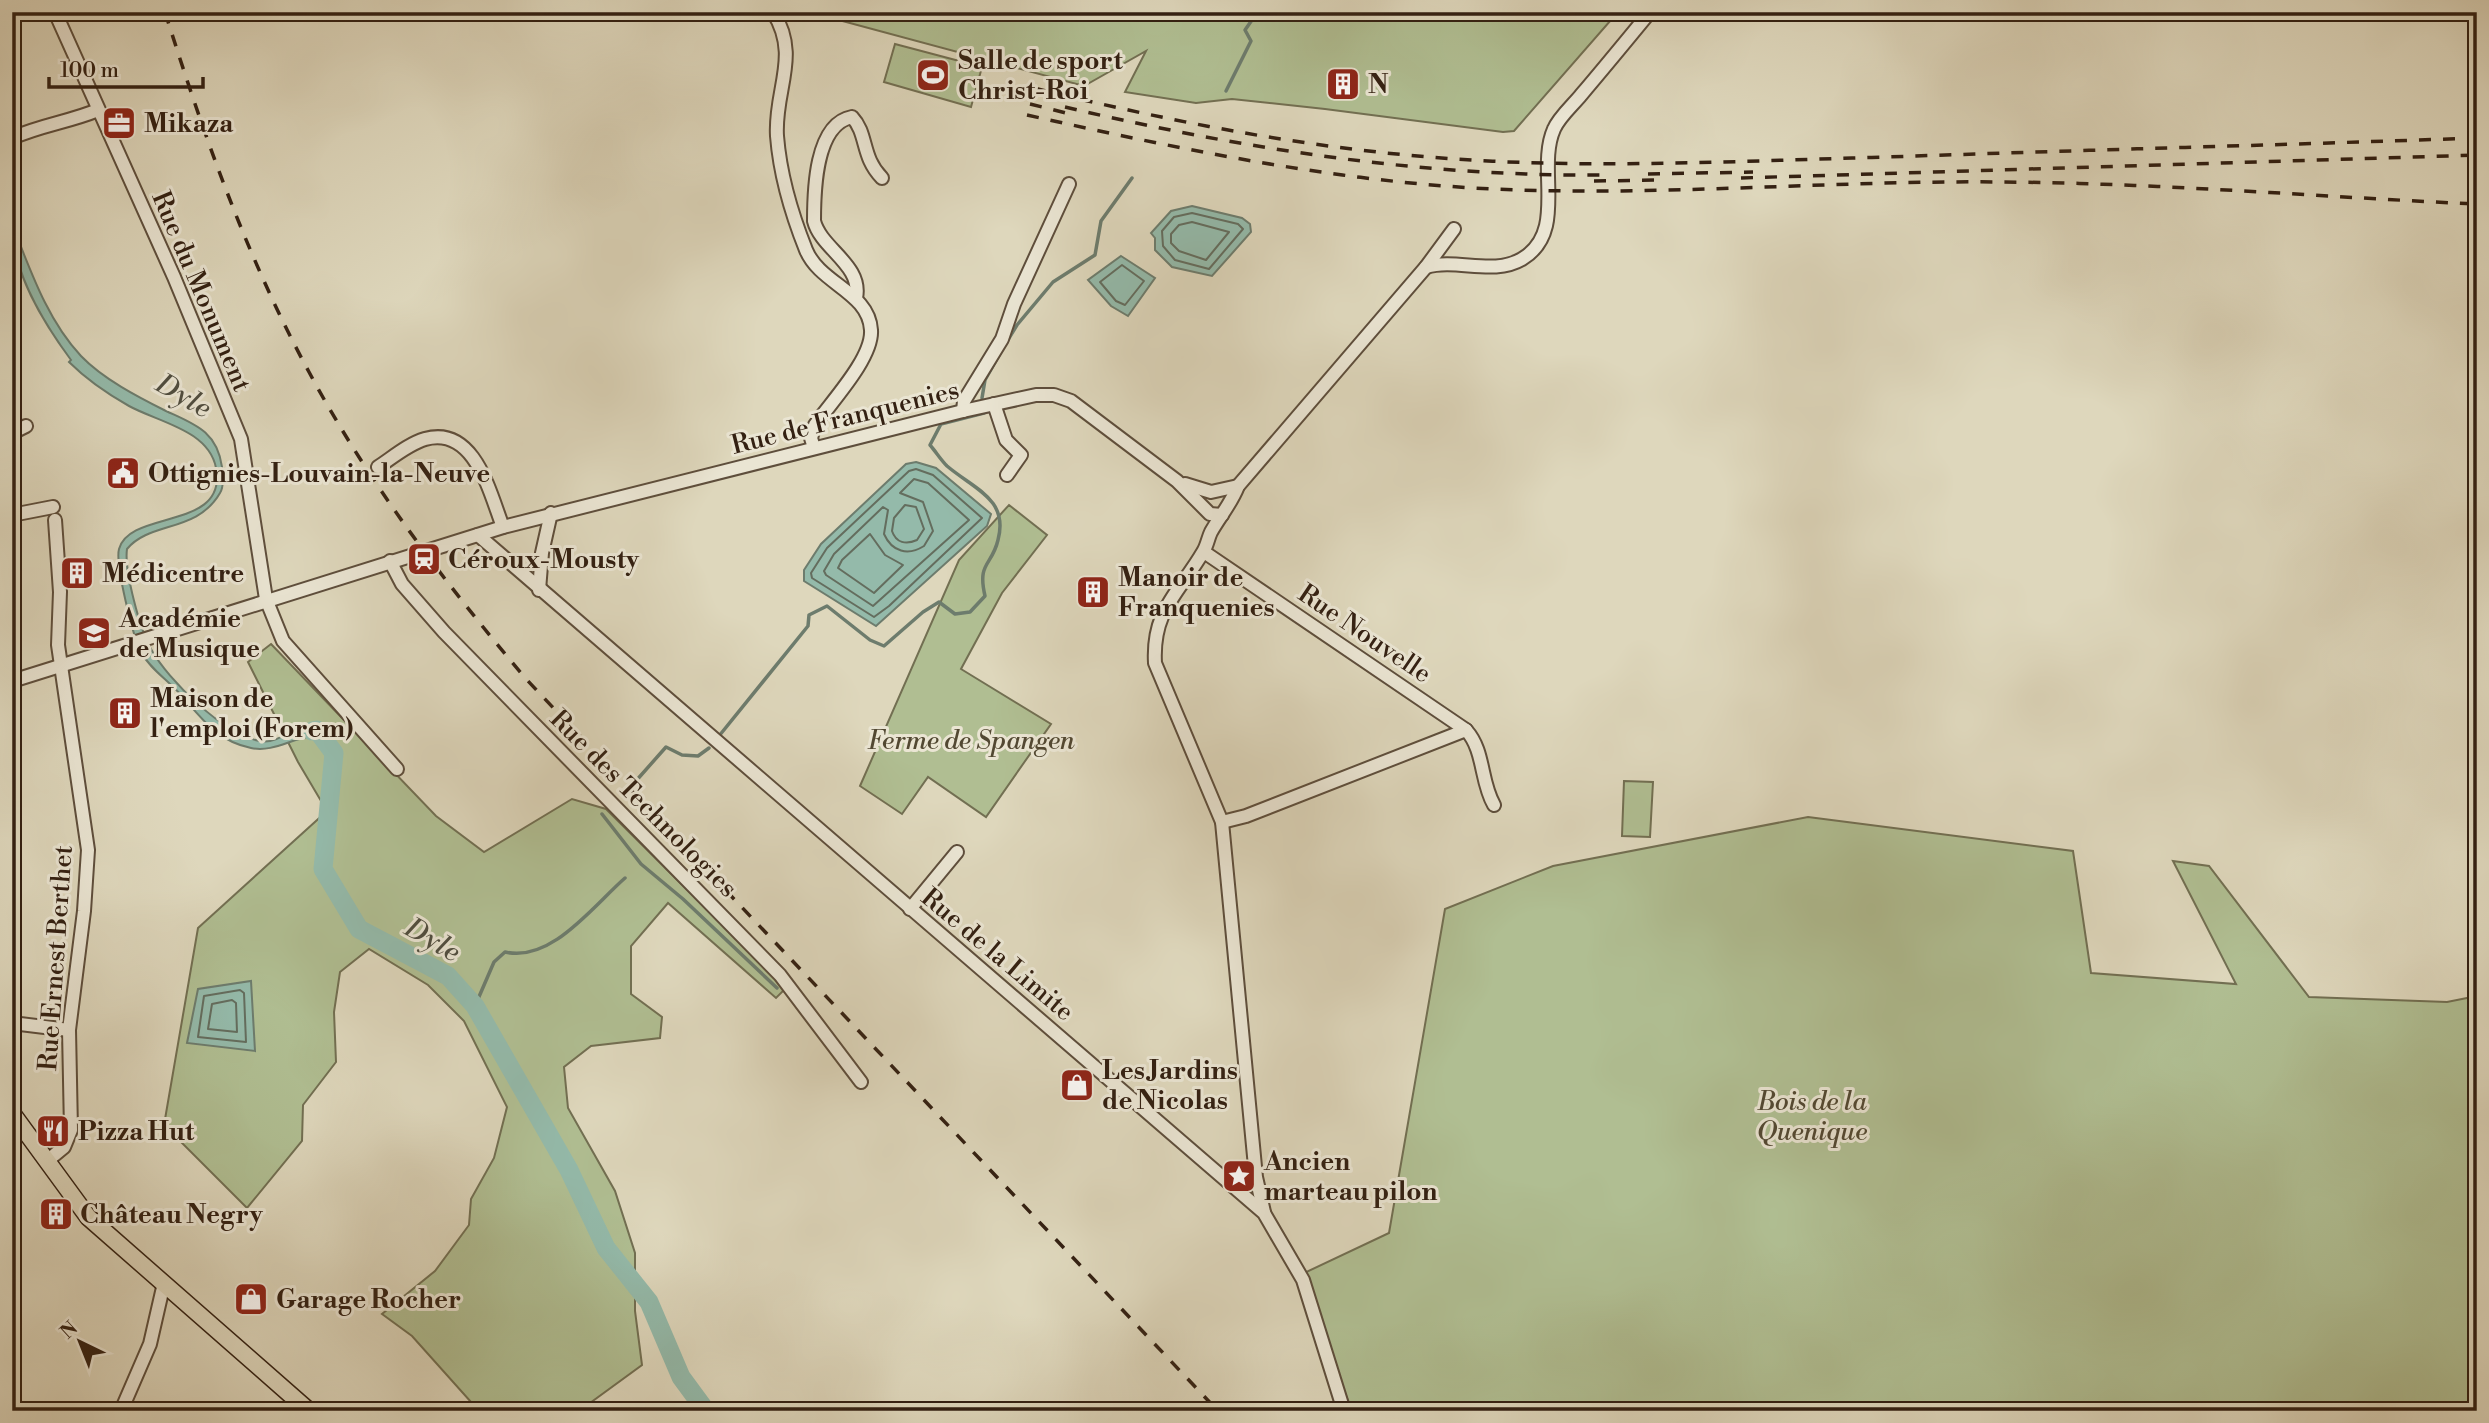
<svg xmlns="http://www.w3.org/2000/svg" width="2489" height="1423" font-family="'Libre Bodoni',serif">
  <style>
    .green { fill: #b0be92; stroke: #726f52; stroke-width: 2 }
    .water { fill: #94baaa; stroke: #6d7c6d; stroke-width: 2 }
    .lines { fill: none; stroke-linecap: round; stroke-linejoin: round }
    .shore { stroke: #646d5e; stroke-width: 2 }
    .stream { stroke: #6d7c6d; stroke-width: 3.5 }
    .river { stroke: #94baaa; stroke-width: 19 }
    .minor-casing { stroke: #5e4e3c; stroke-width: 16 }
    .major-casing { stroke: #332012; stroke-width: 19 }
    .minor { stroke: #eae5d3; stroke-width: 12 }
    .major { stroke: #ded7bc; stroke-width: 16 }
    .rail { stroke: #332012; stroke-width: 3.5; stroke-dasharray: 12 12; stroke-linecap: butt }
    .labels { text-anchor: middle; stroke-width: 6; stroke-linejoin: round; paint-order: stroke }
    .poi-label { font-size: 26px; font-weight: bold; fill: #332012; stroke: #eae5d3; text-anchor: start }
    .street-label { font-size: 26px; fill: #332012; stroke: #eae5d3 }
    .park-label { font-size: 26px; font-style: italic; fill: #524832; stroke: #eae5d3 }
    .water-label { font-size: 28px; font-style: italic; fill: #504e40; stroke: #eae5d3 }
  </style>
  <rect width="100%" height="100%" fill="#ded7bc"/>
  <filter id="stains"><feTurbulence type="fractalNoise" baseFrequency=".00286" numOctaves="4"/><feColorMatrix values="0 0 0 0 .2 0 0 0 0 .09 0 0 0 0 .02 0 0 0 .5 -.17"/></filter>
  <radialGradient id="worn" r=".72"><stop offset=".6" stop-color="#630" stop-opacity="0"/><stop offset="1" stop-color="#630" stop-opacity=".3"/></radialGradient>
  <g class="green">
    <path d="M809,12h809l-104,119 -11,1 -178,-23 -93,-10 -36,4 -71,-11 21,-41 -62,35z"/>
    <path d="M895,44l87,23 -11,40 -87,-25z"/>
    <path d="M1009,505l38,30 -45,58 -41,76 90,55 -65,93 -58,-40 -26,37 -42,-28 99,-226z"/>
    <path d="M271,644l165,172 48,36 88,-53 34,10 180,179 -10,10 -108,-95 -37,43v48l31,23 -2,21 -69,8 -27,21 4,41 47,83 20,62v58l7,54 -63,46h-100l-67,-75 -30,-22 53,-43 34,-46 2,-26 23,-41 13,-51 -43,-86 -36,-36 -59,-36 -29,23 -6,40 2,50 -33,43 -1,36 -55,67 -83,-83 34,-197 129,-117 -29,-49 -50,-100z"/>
    <path d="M1624,781l29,1 -3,55 -28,-1z"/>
    <path d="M1808,817l265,34 18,122 145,11 -63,-123 36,5 100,131 138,5 30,-6v415h-1125l-52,-136 89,-42 56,-324 108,-43z"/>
  </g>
  <g class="water">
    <path d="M1192,206l50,12 8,6 1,8 -39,44 -40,-9 -17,-17v-12l-4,-5 20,-22z"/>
    <path d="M12,224c18,45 35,96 69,132 22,23 57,41 85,55 28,13 51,20 56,56 1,8 2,20 -2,26 -23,40 -70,28 -93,56 -3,21 13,81 24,100 17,31 73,86 109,92 14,3 27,-8 39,-14 7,-3 15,-2 22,-3l13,13 -7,11 -10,-12c-23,0 -42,17 -66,12 -34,-7 -49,-29 -70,-53 -13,-15 -31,-26 -40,-43 -8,-15 -26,-88 -22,-103 11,-40 109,-18 97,-81 -7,-38 -58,-46 -87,-62 -23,-13 -42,-26 -60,-44l2,-2c-28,-38 -59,-88 -59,-136z"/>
    <path d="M1121,256l34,22 -27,38 -17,-10 -23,-26z"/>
    <path d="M916,462l20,6 55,46 -4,12 -111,100 -72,-45v-11l17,-26 85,-80z"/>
    <path d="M251,981l4,70 -68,-8 11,-54z"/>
  </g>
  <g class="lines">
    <g class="shore">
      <path d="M1192,213l46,11 5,5 -34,40 -34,-9 -12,-14 -1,-15 12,-14z"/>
      <path d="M1192,222l37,10 -23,28 -27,-9 -8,-8v-9l8,-9z"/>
      <path d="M1122,265l22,16 -19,24 -9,-4 -16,-19z"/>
      <path d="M916,469l17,6 49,43 -93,88 -15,11 -62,-39 -1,-5 16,-25 82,-77z"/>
      <path d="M914,479l14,4 41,37 -96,86 -47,-31 -2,-4 10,-17 49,-47 5,3 -4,24c8,18 24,22 40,12l9,-15 -10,-29 -23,-9z"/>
      <path d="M905,505l11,2 8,22 -7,11c-11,5 -21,3 -25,-9l2,-13z"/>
      <path d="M870,534l15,21 18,10 -29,28 -36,-25 4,-8z"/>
      <path d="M240,990l4,3 2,49 -48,-5 6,-41z"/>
      <path d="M232,1000l4,3 1,29 -29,-3 4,-25z"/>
    </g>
    <g class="stream">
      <path d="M1226,91l25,-50 -6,-11 7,-10 9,-2 5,-6"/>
      <path d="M1006,343l11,-18 36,-43 42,-27 6,-34 31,-43"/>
      <path d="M982,398l3,-18 17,-30"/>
      <path d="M719,736l89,-110 1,-11 18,-9 43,34 14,6 39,-34 16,-10 16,12 15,-2 15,-16c-8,-34 7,-30 13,-56 11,-41 -24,-51 -51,-74 -6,-6 -11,-14 -17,-21l11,-21 43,-11"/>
      <path d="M635,782l31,-35 16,8 16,1 11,-8"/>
      <path d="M602,814l39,50 42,35 94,89"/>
      <path d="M475,1006l19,-44 11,-10c46,11 88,-46 120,-74"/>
    </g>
    <path class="river" d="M312,731l5,-1 17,23 -11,116 36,60 89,47 27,30 94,164 37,78 43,54 32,75 25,34"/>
    <g class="minor-casing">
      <g id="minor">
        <path d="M55,12l119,265 67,162 25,160 17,42 114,128"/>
        <path d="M773,12c28,44 1,78 4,124 3,38 15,79 29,114 14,34 63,42 65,80 2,28 -40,72 -56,95l-4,13 3,10"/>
        <path d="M12,138c29,-13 57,-16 86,-28"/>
        <path d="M1426,267c31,-9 67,9 96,-8 46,-27 14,-90 32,-130 5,-12 19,-24 27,-34 23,-27 46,-55 69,-83"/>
        <path d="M856,298c7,-33 -35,-49 -42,-77 0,-30 1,-97 38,-104 16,17 9,40 30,61"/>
        <path d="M994,404l12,36 15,15 -14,20"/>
        <path d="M963,411l1,-10 38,-62 12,-35 55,-120"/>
        <path d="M12,433l14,-7"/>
        <path d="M378,467c14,-9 30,-23 47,-28 50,-14 65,55 78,88"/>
        <path d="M1185,484l26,8 27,-6"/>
        <path d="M12,515l41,-8"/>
        <path d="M478,535l786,678 39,67 41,131"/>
        <path d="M1204,552l262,178c19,21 14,51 28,75"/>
        <path d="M390,561l12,23 42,48 336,343 81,107"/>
        <path d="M539,590l3,-37 9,-40"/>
        <path d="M12,681l491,-154 460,-116 73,-16h18l17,6 106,80 33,33 12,1"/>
        <path d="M1222,822l24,-6 220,-86"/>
        <path d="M910,909l47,-57"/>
        <path d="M12,1023l57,7"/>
        <path d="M47,1161l17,-14 7,-17 -2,-100 15,-119 4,-61 -30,-205 2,-53 -5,-72"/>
        <path d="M1264,1212l-8,-35 -34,-355 -67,-159c-3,-53 24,-70 48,-111 4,-6 5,-14 8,-20 9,-16 20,-28 27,-46l188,-219 28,-38"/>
        <path d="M121,1411l29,-67 14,-61"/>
      </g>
    </g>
    <g class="major-casing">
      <path id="major" d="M12,1113l76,104 221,194"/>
    </g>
    <use href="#minor" class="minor"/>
    <use href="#major" class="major"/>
    <g class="rail">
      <path d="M165,12c39,124 82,246 144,360 60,112 136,211 218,308l691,731"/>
      <path d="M682,12l21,8"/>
      <path d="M1034,88c130,32 261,58 395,69 152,13 305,4 458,0 197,-7 393,-12 590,-19"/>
      <path d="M1030,104l44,11"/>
      <path d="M1065,107c178,42 358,70 541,68"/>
      <path d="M1027,115c148,33 296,64 447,73 176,10 352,-8 527,-6 159,1 318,15 476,22"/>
      <path d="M1648,174l105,-2"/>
      <path d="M1741,178l736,-23"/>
      <path d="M1594,181l66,-1"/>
    </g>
  </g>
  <defs>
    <g id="stadium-square" transform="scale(1.75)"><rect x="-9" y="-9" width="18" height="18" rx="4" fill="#8f2418" stroke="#eae5d3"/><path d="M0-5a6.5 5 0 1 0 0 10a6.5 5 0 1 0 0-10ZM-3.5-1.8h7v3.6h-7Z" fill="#fff"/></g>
    <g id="building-square" transform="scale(1.75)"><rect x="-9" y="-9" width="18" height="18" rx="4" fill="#8f2418" stroke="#eae5d3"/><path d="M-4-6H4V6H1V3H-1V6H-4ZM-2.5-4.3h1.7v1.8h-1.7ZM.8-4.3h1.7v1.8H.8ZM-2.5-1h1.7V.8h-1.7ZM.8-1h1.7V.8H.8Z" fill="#fff"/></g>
    <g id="office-square" transform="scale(1.75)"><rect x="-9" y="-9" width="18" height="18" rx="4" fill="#8f2418" stroke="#eae5d3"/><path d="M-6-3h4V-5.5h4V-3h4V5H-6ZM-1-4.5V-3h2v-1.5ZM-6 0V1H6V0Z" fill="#fff"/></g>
    <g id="civic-square" transform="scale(1.75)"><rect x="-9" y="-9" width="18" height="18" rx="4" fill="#8f2418" stroke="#eae5d3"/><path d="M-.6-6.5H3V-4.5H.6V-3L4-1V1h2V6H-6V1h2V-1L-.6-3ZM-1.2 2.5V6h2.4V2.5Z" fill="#fff"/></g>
    <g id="station-square" transform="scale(1.75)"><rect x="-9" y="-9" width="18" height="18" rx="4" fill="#8f2418" stroke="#eae5d3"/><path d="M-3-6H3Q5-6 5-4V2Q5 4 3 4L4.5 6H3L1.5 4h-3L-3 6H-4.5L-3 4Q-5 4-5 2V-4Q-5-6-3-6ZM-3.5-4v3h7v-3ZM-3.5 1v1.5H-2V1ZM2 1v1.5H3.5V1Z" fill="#fff"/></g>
    <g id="school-square" transform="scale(1.75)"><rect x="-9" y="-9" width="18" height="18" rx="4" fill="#8f2418" stroke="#eae5d3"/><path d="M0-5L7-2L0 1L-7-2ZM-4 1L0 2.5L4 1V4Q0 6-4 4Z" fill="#fff"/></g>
    <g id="shop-square" transform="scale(1.75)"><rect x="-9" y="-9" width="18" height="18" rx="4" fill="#8f2418" stroke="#eae5d3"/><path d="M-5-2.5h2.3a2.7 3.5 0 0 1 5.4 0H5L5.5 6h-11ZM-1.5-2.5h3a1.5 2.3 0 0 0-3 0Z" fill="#fff"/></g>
    <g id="restaurant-square" transform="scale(1.75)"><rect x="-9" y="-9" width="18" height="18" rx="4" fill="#8f2418" stroke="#eae5d3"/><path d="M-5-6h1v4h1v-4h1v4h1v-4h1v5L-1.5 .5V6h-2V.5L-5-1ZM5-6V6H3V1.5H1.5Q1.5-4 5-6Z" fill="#fff"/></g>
    <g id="sight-square" transform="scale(1.75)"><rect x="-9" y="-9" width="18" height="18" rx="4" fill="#8f2418" stroke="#eae5d3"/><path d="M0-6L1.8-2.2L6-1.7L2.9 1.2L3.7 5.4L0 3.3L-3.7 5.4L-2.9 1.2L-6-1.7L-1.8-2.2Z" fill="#fff"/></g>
  </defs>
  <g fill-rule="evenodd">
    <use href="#stadium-square" x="933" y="75"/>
    <use href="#building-square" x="1343" y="84"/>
    <use href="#office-square" x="119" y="123"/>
    <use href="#civic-square" x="123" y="473"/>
    <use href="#station-square" x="424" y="559"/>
    <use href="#building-square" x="77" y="573"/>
    <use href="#building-square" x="1093" y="592"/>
    <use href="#school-square" x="94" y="633"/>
    <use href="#building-square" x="125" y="713"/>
    <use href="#shop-square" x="1077" y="1085"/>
    <use href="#restaurant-square" x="53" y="1131"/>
    <use href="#sight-square" x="1239" y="1176"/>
    <use href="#building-square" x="56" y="1214"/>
    <use href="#shop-square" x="251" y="1299"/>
  </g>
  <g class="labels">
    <g class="poi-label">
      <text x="958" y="69">Salle de sport<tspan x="958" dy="30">Christ-Roi</tspan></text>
      <text x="1368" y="93">N</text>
      <text x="144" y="132">Mikaza</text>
      <text x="148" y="482">Ottignies-Louvain-la-Neuve</text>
      <text x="448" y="568">Céroux-Mousty</text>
      <text x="102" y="582">Médicentre</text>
      <text x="1118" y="586">Manoir de<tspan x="1118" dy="30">Franquenies</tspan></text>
      <text x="119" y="627">Académie<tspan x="119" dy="30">de Musique</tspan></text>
      <text x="150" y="707">Maison de<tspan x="150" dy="30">l'emploi (Forem)</tspan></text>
      <text x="1102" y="1079">Les Jardins<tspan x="1102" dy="30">de Nicolas</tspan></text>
      <text x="78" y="1140">Pizza Hut</text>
      <text x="1264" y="1170">Ancien<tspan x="1264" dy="30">marteau pilon</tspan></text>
      <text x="80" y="1223">Château Negry</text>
      <text x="276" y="1308">Garage Rocher</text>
    </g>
    <g class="street-label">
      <text transform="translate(202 291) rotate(67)" y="9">Rue du Monument</text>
      <text transform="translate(845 417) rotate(-14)" y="9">Rue de Franquenies</text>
      <text transform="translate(1365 633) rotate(34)" y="9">Rue Nouvelle</text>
      <text transform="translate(644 803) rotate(45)" y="9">Rue des Technologies</text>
      <text transform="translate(998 954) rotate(40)" y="9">Rue de la Limite</text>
      <text transform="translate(55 958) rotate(-86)" y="9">Rue Ernest Berthet</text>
    </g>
    <g class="park-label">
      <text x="971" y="749">Ferme de Spangen</text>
      <text x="1812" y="1110">Bois de la<tspan x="1812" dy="30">Quenique</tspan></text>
    </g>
    <g class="water-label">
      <text transform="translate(184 395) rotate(30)" y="10">Dyle</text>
      <text transform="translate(433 939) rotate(30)" y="10">Dyle</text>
    </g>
  </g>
  <rect width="2489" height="1423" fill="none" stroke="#ded7bc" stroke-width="42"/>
  <rect x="14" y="14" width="2461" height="1395" fill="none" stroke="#332012" stroke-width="3.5"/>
  <rect x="21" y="21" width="2447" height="1381" fill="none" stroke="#332012" stroke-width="2"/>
  <g transform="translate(80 1342) rotate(317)" stroke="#eae5d3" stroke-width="5" paint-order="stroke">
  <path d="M0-5L12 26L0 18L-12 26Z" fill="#332012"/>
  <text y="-10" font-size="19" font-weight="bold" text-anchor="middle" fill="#332012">N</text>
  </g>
  <path d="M49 77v10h154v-10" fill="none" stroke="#332012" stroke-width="3.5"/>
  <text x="60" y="77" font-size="21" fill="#332012" stroke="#eae5d3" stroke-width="5" paint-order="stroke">100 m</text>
  <rect width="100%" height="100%" filter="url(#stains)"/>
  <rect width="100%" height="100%" fill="url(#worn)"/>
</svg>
